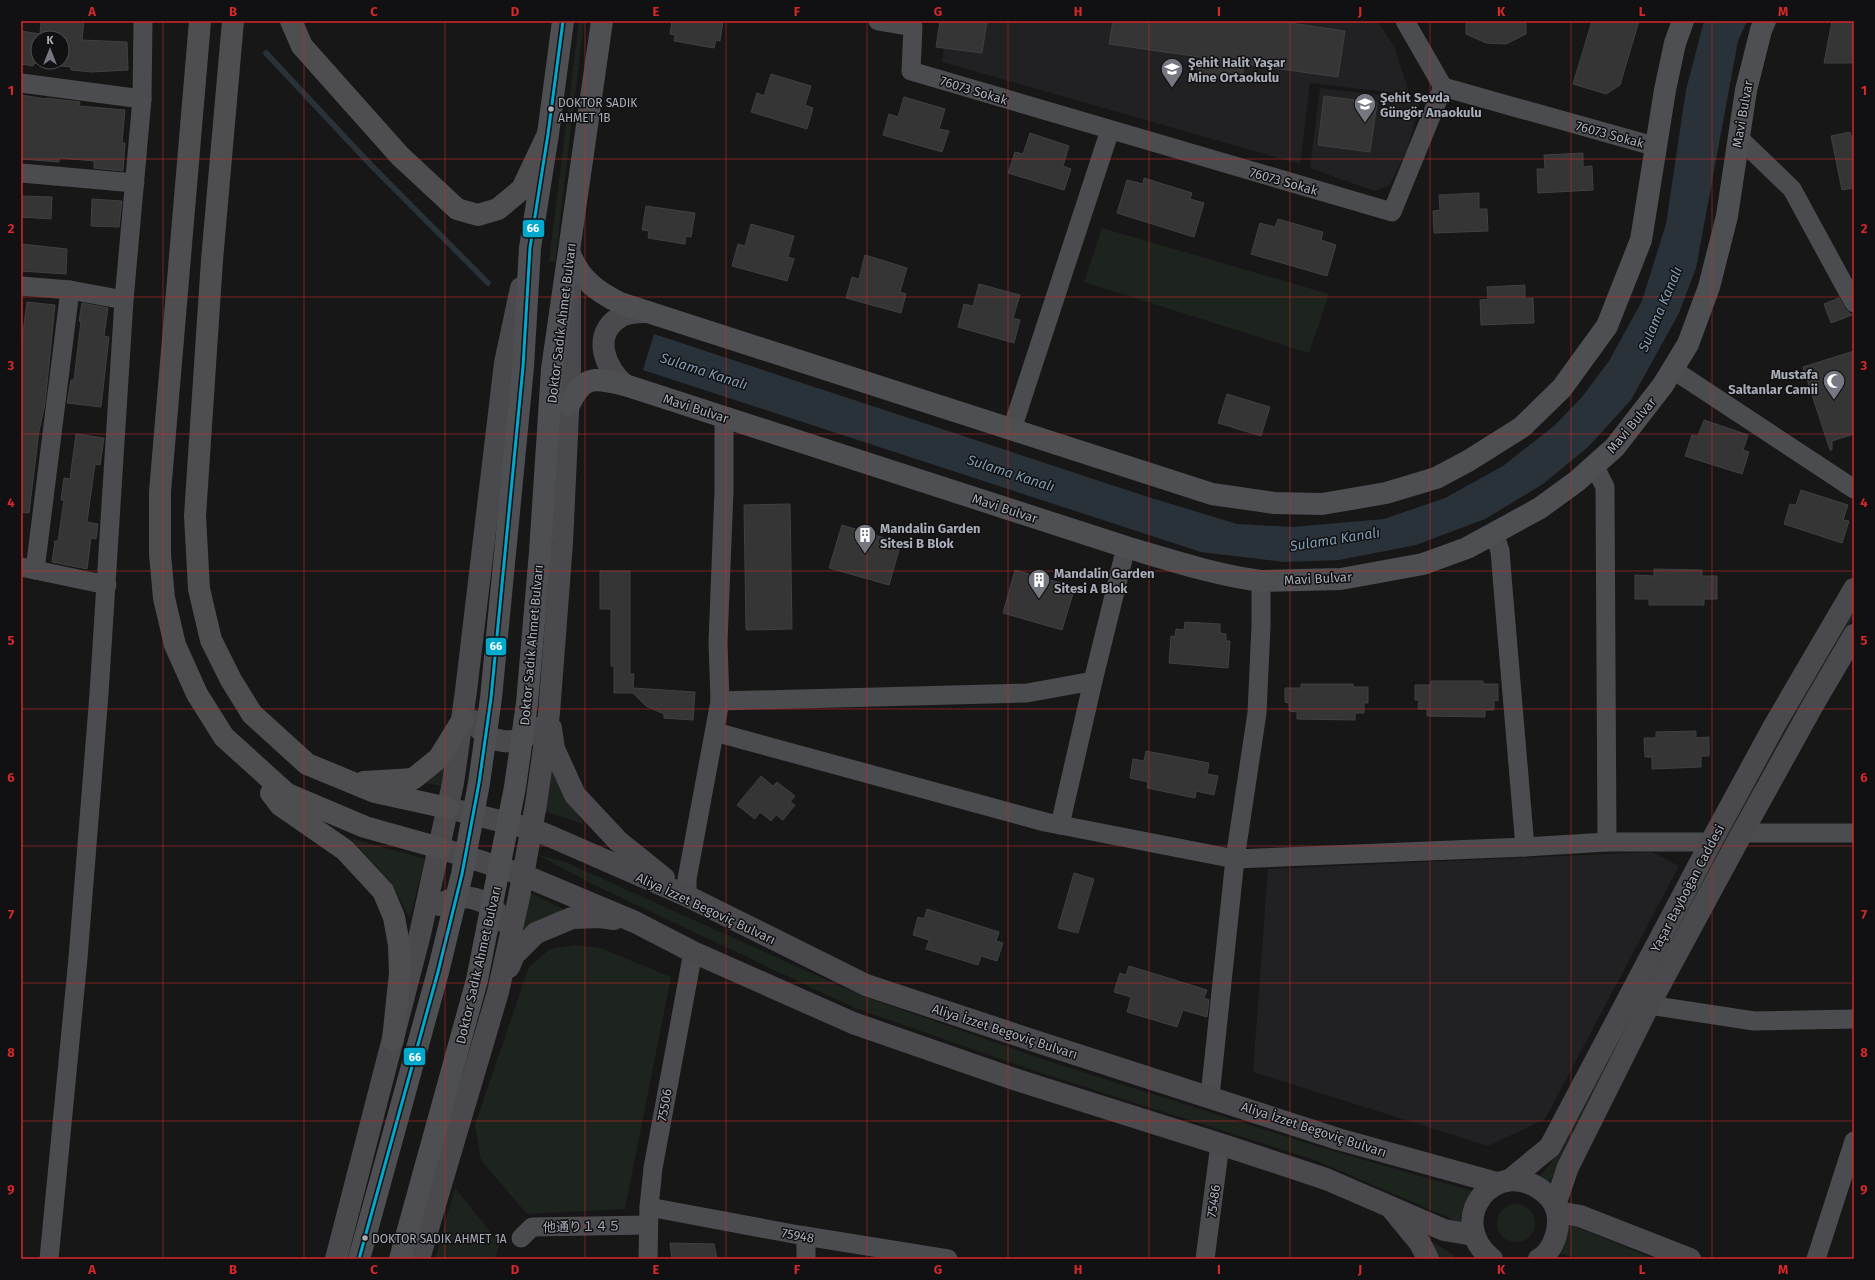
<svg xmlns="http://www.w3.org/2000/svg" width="1875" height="1280" font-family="'Fira Sans','Noto Sans SC','Noto Sans JP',sans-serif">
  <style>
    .built { fill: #212123 }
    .green { fill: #1d241e }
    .water { fill: #2a3239 }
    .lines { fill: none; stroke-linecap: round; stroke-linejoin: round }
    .stream { stroke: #2a3239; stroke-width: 5.5 }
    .building { fill: #353536; stroke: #3f4043; fill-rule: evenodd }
    .street { stroke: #4b4c50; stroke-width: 19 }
    .secondary { stroke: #4a4a4e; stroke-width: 22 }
    .primary { stroke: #4d4f52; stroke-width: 22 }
    .highway { stroke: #4e4e51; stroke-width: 22 }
    .bus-1-casing { stroke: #111113; stroke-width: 6 }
    .bus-1 { stroke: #00a9ce; stroke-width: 3 }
    .grid { fill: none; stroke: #d62828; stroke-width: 1; stroke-opacity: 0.55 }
    .bus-dot { fill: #a8adb8; stroke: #111113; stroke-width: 1.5 }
    .labels { text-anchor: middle; stroke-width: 3; stroke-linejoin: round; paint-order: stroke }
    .bus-label { font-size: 12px; fill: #a8adb8; stroke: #111113; text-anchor: start }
    .poi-label { font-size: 13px; font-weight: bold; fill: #a8adb8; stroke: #111113; text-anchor: start }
    .street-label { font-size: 13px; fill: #a8adb8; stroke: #111113 }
    .water-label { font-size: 14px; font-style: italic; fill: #7f9bb3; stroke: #111113 }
    .line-badge { stroke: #111113; stroke-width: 1.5 }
    .badge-label { font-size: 11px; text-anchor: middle; font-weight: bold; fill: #fff }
    .neatline { fill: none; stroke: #d62828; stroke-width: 1.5 }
    .grid-label { font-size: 13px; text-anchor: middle; font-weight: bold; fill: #d62828 }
  </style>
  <rect width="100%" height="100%" fill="#171717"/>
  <g class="built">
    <path d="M948,21h429l17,25 16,49 -100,-12 -10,81 -358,-102z"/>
    <path d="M1320,88l100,12 -12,48 -19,38 -15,5 -64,-23z"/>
    <path d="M1652,852l27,14 -134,253 -57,27 -235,-74 15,-203z"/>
  </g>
  <g class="green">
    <path d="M579,21h5l-29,241 -6,-1z"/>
    <path d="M1102,228l227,66 -20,59 -225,-71z"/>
    <path d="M1854,609v7l-117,203 -188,364 -12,-4 14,-16 31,-56 152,-290z"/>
    <path d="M550,756l14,35 20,33 -40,-13z"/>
    <path d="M449,759l-6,27 -22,-4z"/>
    <path d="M350,838l75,21 -15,59 -21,-38z"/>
    <path d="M536,854l29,8 29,13 266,120 182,64 277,88 157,45 -12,32 -149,-64 -277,-88 -183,-64 -265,-125z"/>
    <path d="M530,893l42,20 -49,20z"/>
    <path d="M575,945l25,3 71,29 -46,232 -98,5 -46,-54 -6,-35 54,-158 21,-18z"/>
    <path d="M455,1188l45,56 -5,15h-60z"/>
    <circle cx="1516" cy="1223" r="19"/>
    <path d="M1566,1223l89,36h-74l-23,-6z"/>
    <path d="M1431,1241l23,14v4h-16z"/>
  </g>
  <path class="water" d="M1704,21h43l-9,20 -42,227 -17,45 -48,87 -43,47 -45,37 -58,35 -69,26 -77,15 -55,2 -83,-10 -558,-182 11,-36 491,162 92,28 55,3 92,-8 61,-21 58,-32 52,-41 27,-28 27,-36 33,-60 24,-77 20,-134z"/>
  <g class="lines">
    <path class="stream" d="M266,53l104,111 118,119"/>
  </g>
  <g class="building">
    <path d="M41,21h43l-2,19 45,2 1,28 -36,2 -21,-2v-3l-37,-4 -1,3 -12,-2v-33l19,3zM38,38h24v24h-24z"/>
    <path d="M672,21h51l-3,20 -4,-1 -2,8 -40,-7 1,-6 -5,-1z"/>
    <path d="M940,21h47l-5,32 -46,-6z"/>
    <path d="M1113,21h164l68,10 -7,46 -94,-13 -2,16 -44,-6 2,-17 -91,-13z"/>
    <path d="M1466,21h60v13l-20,10 -20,-1 -20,-9z"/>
    <path d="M1592,21h47l-19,64 -14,9 -33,-10z"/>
    <path d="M1832,21h22v42h-30z"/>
    <path d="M771,74l40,12 -6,19 8,3 -6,21 -56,-17 6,-19 7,3z"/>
    <path d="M21,95l25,4v-1l34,4 -1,4 46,4 -3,33h3l-2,28 -29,-3v-7l-35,-3v4l-38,-3z"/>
    <path d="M1324,96l53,7 -7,49 -52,-7z"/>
    <path d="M904,97l41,12 -6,20 10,2 -7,21 -59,-17 6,-21 9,3z"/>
    <path d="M1850,132l2,7h2v49l-12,2 -11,-54z"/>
    <path d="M1030,133l39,13 -6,20 8,3 -7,21 -56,-17 7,-21 8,2z"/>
    <path d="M1583,153v14l9,-1 1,24 -55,3 -1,-24h8l-1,-14z"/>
    <path d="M1144,178l48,15 -2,6 14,4 -10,34 -77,-24 10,-33 16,4z"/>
    <path d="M1479,193v16h8l1,22 -54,2 -1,-22 7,-1 -1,-15z"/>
    <path d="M21,196l31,1 -1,22 -30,-2z"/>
    <path d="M92,199l30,2 -3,26 -28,-1z"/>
    <path d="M646,206l49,7 -4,24 -5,-1 -1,8 -37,-6 1,-7 -7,-1z"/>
    <path d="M1278,219l45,13 -2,8 15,5 -9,31 -76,-22 9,-31 15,4z"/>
    <path d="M751,224l43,12 -6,21 6,2 -7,22 -55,-15 6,-22 7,2z"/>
    <path d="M21,244l46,5 -1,25 -45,-3z"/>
    <path d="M865,255l42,13 -7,24 6,2 -5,19 -55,-15 6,-21 7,2z"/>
    <path d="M979,284l41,11 -7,23 7,2 -6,23 -56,-16 6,-23 9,2z"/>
    <path d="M1525,285v14l8,-1 1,25 -53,2 -1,-25 8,-1 -1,-12z"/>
    <path d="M1839,298l6,11 7,6 -21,8 -7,-19z"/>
    <path d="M27,302l28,3 -10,99 -6,27 -10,82 -8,-1v-164z"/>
    <path d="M82,303l26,5 -4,28 5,1 -8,70 -34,-4 4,-23h3l7,-59h-2z"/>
    <path d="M1854,351v83l-22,7v9h-2l-27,-83z"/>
    <path d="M1227,394l43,13 -9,29 -43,-13z"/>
    <path d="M1704,420l44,15 -5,15 6,2 -7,22 -57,-18 7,-21 6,1z"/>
    <path d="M76,434l28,4 -4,27 -5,-1 -8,58 11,2 -2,15 -5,-1 -4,31 -35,-7 3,-21h3l6,-41h-3l3,-22 6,1z"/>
    <path d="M1801,490l47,15 -5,15 6,1 -7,22 -58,-19 6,-20 6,1z"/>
    <path d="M790,504l2,125 -46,1 -2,-125z"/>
    <path d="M842,525l59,18 -12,42 -60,-17z"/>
    <path d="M1654,569l48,1v6h15v23h-13v6h-55v-6h-14v-24l19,1z"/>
    <path d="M1015,570l60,17 -13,43 -59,-17z"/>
    <path d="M600,571h30v103h4l-1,14 62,4 -2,28 -29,-2v-4l-18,-8 -13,-13h-19v-27h-3v-57h-11z"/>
    <path d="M1185,622l35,2v9l6,1v7h4l-2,27 -59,-5 2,-27 4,1 1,-8 8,1z"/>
    <path d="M1431,681h52v3h15v17l-4,-1v10h-9v7l-58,-1v-7h-9l1,-9h-4v-15h16z"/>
    <path d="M1301,684h52v3h15v16h-4v10h-9v7l-58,-1v-7l-8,-1v-8l-4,-1v-14h16z"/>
    <path d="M1696,731v7l13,-1v19h-8v11l-49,2v-12h-7l-1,-19h12v-6z"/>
    <path d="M1146,751l63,12 -2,11 11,2 -4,19 -18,-4 -1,7 -48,-10 1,-6 -18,-4 3,-19 11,2z"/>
    <path d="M761,776l12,10 4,-4 18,14 -5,6 5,3 -12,15 -7,-5 -5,6 -11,-9 -5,7 -18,-14z"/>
    <path d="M1074,873l20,6 -16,54 -20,-5z"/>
    <path d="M927,909l72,23 -3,9 7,2 -6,18 -16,-5 -3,9 -52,-16 3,-9 -16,-5 5,-18 6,2z"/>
    <path d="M1129,966l78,24 -3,8 5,2 -2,17 -24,-7 -6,17 -50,-15 4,-15 -17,-5 6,-19 6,2z"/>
    <path d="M670,1243l44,1 3,15h-45z"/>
  </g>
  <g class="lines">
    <g class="street">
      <path d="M878,21l35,6 -2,44 481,141 51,-125 214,60"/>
      <path d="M1405,21l38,66"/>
      <path d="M21,83l121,16"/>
      <path d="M1738,137l54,52 62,114"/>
      <path d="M21,173l114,10"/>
      <path d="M21,286l49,4 54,10"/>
      <path d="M1672,369l182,120"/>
      <path d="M1012,429l98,-299"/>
      <path d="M1594,465l11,22 2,355"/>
      <path d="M1494,533l6,18 3,37 22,259"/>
      <path d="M21,567l86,18"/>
      <path d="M35,570l35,-280"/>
      <path d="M720,701l307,-8 66,-12"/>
      <path d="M715,732l330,90 190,37 290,-12 82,-5h104"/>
      <path d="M1060,825l33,-144 33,-134"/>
      <path d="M1742,833h112"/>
      <path d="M687,896v-17l33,-178 -2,-59 6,-151v-74"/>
      <path d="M1649,1005l105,16 100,-2"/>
      <path d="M1210,1096l25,-237 22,-146 4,-87v-45"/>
      <path d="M649,1207l150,28 149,24"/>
      <path d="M806,1236v23"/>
      <path d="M521,1238l11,-11 116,-2"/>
      <path d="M49,1259l29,-301 21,-264 25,-394 18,-201 1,-78"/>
      <path d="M648,1259l1,-52 4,-39 40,-216"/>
      <path d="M1205,1259l15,-115"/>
      <path d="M1816,1259l38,-118"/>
    </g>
    <g class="secondary">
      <path d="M625,385c-20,-16 -34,-51 -5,-68 8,-5 18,-5 27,-5"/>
      <path d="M474,721c13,24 44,27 63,7"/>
      <path d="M551,728l3,21 21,46 43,46 46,37"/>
      <path d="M448,808l84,21 20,8 135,59 179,89 181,60 291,94 159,44"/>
      <path d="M440,848l83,27 112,47 58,30 160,71 164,57 203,64 106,35 118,51 30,5"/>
      <path d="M440,905c21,-15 51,-7 62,16"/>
      <path d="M509,967l5,-12 22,-22 36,-15 28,-1 14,2"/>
      <path d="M1511,1179l39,-32 161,-305 63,-116 80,-137"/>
      <path d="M1555,1205l13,-38 81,-162 93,-172 71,-128 41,-70"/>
      <path d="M1392,1209l28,34 8,16"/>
      <path d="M1558,1212l22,4 110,43"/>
      <path d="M336,1259l84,-325 33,-151 13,-92 39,-328 16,-75"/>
      <path d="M419,1259l79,-267 21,-95 17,-93 13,-91 13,-170 8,-173v-79"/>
      <path d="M1492,1259c-49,-39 4,-106 52,-67 10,8 15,18 14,31 -1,14 -7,30 -19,36"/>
    </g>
    <g class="primary">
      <path d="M570,254c10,25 26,37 50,49l592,191 62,9 48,1 64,-11 50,-15 32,-17 54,-34 40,-39 45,-62 34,-86 24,-150 10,-47 8,-22"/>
      <path d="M569,405c15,-31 26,-27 56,-20l501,162c44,13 89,28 135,34l80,-2 82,-15 44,-16 73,-40 37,-27 38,-34 48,-62 25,-41 21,-57 18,-71 19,-126 15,-60 4,-9"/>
      <path d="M359,1259l79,-287 24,-98 17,-91 12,-85 32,-331 7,-119 18,-114 15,-113"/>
      <path d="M400,1259l77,-279 38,-193 12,-84 13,-151 12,-183 50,-348"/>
    </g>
    <g class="highway">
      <path d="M200,21l-40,471v62l4,44 11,47 22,49 27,43 63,57 78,33 75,21"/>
      <path d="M233,21l-21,239 -17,256 4,73 12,51 20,40 21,34 55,50 68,28 73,16"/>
      <path d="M291,21l11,25 98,110 57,53 21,6 20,-6 24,-20 26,-55"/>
      <path d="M364,782l49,-3 26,-21 24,-39"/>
      <path d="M271,793l9,12 65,45 38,41 11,26 5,28 1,28 -7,67"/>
    </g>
    <g class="bus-1-casing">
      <path id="bus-1" d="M359,1259l79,-287 24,-98 17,-91 12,-85 32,-331 7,-119 18,-114 15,-113"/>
    </g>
    <use href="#bus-1" class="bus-1"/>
  </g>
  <path class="grid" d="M163,21v1238M304,21v1238M445,21v1238M585,21v1238M726,21v1238M867,21v1238M1008,21v1238M1149,21v1238M1290,21v1238M1430,21v1238M1571,21v1238M1712,21v1238M21,159h1833M21,297h1833M21,434h1833M21,571h1833M21,709h1833M21,846h1833M21,983h1833M21,1121h1833"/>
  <defs>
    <g id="school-pin" transform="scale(1.15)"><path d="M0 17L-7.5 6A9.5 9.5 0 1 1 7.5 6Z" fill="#757880" stroke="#111113"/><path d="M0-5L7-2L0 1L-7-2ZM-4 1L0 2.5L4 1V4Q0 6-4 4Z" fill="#fff"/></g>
    <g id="mosque-pin" transform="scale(1.15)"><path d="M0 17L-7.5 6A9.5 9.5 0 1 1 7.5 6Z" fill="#757880" stroke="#111113"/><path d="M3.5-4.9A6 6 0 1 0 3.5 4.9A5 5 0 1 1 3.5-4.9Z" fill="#fff"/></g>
    <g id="building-pin" transform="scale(1.15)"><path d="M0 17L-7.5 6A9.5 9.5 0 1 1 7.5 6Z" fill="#757880" stroke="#111113"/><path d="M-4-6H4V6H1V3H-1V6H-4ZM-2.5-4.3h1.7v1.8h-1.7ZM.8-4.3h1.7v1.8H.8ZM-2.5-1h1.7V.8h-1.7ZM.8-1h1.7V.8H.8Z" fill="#fff"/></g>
  </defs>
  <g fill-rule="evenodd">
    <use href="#school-pin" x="1172" y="69"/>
    <use href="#school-pin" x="1365" y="104"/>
    <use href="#mosque-pin" x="1834" y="381"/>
    <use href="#building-pin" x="865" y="535"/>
    <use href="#building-pin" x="1039" y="580"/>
  </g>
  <g class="bus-dot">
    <circle cx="551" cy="109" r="3.5"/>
    <circle cx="365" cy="1238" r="3.5"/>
  </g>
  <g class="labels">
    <g class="bus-label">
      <text x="558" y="107">DOKTOR SADIK<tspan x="558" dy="15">AHMET 1B</tspan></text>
      <text x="372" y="1243">DOKTOR SADIK AHMET 1A</text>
    </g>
    <g class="poi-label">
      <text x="1188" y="67">Şehit Halit Yaşar<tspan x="1188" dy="15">Mine Ortaokulu</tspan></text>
      <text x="1380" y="102">Şehit Sevda<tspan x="1380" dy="15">Güngör Anaokulu</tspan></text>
      <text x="1818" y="379" text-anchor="end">Mustafa<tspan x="1818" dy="15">Saltanlar Camii</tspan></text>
      <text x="880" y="533">Mandalin Garden<tspan x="880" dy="15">Sitesi B Blok</tspan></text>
      <text x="1054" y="578">Mandalin Garden<tspan x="1054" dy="15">Sitesi A Blok</tspan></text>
    </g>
    <g class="street-label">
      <text transform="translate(974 90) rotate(17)" y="5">76073 Sokak</text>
      <text transform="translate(1742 114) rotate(-80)" y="5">Mavi Bulvar</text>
      <text transform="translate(1610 134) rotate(15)" y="5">76073 Sokak</text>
      <text transform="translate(1284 181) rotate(16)" y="5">76073 Sokak</text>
      <text transform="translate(561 323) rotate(-83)" y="5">Doktor Sadık Ahmet Bulvarı</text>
      <text transform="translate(696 408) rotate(18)" y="5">Mavi Bulvar</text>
      <text transform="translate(1631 425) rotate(-50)" y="5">Mavi Bulvar</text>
      <text transform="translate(1005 508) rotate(18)" y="5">Mavi Bulvar</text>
      <text transform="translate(1318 578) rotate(-3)" y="5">Mavi Bulvar</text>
      <text transform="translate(531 645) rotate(-85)" y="5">Doktor Sadık Ahmet Bulvarı</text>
      <text transform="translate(1687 888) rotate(-62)" y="5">Yaşar Bayboğan Caddesi</text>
      <text transform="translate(706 908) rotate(25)" y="5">Aliya İzzet Begoviç Bulvarı</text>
      <text transform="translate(478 965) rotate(-77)" y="5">Doktor Sadık Ahmet Bulvarı</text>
      <text transform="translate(1005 1031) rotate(18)" y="5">Aliya İzzet Begoviç Bulvarı</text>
      <text transform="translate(664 1105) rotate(-80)" y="5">75506</text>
      <text transform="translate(1314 1129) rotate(18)" y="5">Aliya İzzet Begoviç Bulvarı</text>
      <text transform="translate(1213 1201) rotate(-82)" y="5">75486</text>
      <text transform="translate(582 1226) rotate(-1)" y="5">他通り１４５</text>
      <text transform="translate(798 1235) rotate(10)" y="5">75948</text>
    </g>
    <g class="water-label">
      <text transform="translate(1660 309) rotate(-67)" y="5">Sulama Kanalı</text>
      <text transform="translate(704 371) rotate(18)" y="5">Sulama Kanalı</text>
      <text transform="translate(1011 473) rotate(18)" y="5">Sulama Kanalı</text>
      <text transform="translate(1335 539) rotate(-9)" y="5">Sulama Kanalı</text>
    </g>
  </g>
  <g class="line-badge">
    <rect x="522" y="219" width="23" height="19" rx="4" fill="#00a9ce"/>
    <rect x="485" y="637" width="22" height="19" rx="4" fill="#00a9ce"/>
    <rect x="403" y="1047" width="23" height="19" rx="4" fill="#00a9ce"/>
  </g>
  <g class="badge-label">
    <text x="533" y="232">66</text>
    <text x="496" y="650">66</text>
    <text x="415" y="1061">66</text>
  </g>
  <rect width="1875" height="1280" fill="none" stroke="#111113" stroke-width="44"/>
  <g transform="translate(50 50)"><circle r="19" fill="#111113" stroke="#4d4f55"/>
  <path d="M0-3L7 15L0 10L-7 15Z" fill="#757880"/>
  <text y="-6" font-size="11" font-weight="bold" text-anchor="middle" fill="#a8adb8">K</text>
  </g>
  <rect x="22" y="22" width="1831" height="1236" class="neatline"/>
  <g class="grid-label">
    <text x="92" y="16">A</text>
    <text x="233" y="16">B</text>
    <text x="374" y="16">C</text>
    <text x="515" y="16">D</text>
    <text x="656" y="16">E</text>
    <text x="797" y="16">F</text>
    <text x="938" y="16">G</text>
    <text x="1078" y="16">H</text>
    <text x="1219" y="16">I</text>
    <text x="1360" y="16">J</text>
    <text x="1501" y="16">K</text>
    <text x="1642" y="16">L</text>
    <text x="1783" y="16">M</text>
    <text x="11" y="95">1</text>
    <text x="1864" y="95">1</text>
    <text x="11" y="233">2</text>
    <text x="1864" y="233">2</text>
    <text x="11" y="370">3</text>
    <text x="1864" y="370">3</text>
    <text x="11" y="507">4</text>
    <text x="1864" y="507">4</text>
    <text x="11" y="645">5</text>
    <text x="1864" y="645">5</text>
    <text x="11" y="782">6</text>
    <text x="1864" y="782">6</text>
    <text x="11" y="919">7</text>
    <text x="1864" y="919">7</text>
    <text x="11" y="1057">8</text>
    <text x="1864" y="1057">8</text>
    <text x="11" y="1194">9</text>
    <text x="1864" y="1194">9</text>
    <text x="92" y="1274">A</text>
    <text x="233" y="1274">B</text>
    <text x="374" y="1274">C</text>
    <text x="515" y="1274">D</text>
    <text x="656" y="1274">E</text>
    <text x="797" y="1274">F</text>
    <text x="938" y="1274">G</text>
    <text x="1078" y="1274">H</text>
    <text x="1219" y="1274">I</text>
    <text x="1360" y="1274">J</text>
    <text x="1501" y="1274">K</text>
    <text x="1642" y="1274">L</text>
    <text x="1783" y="1274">M</text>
  </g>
</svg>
